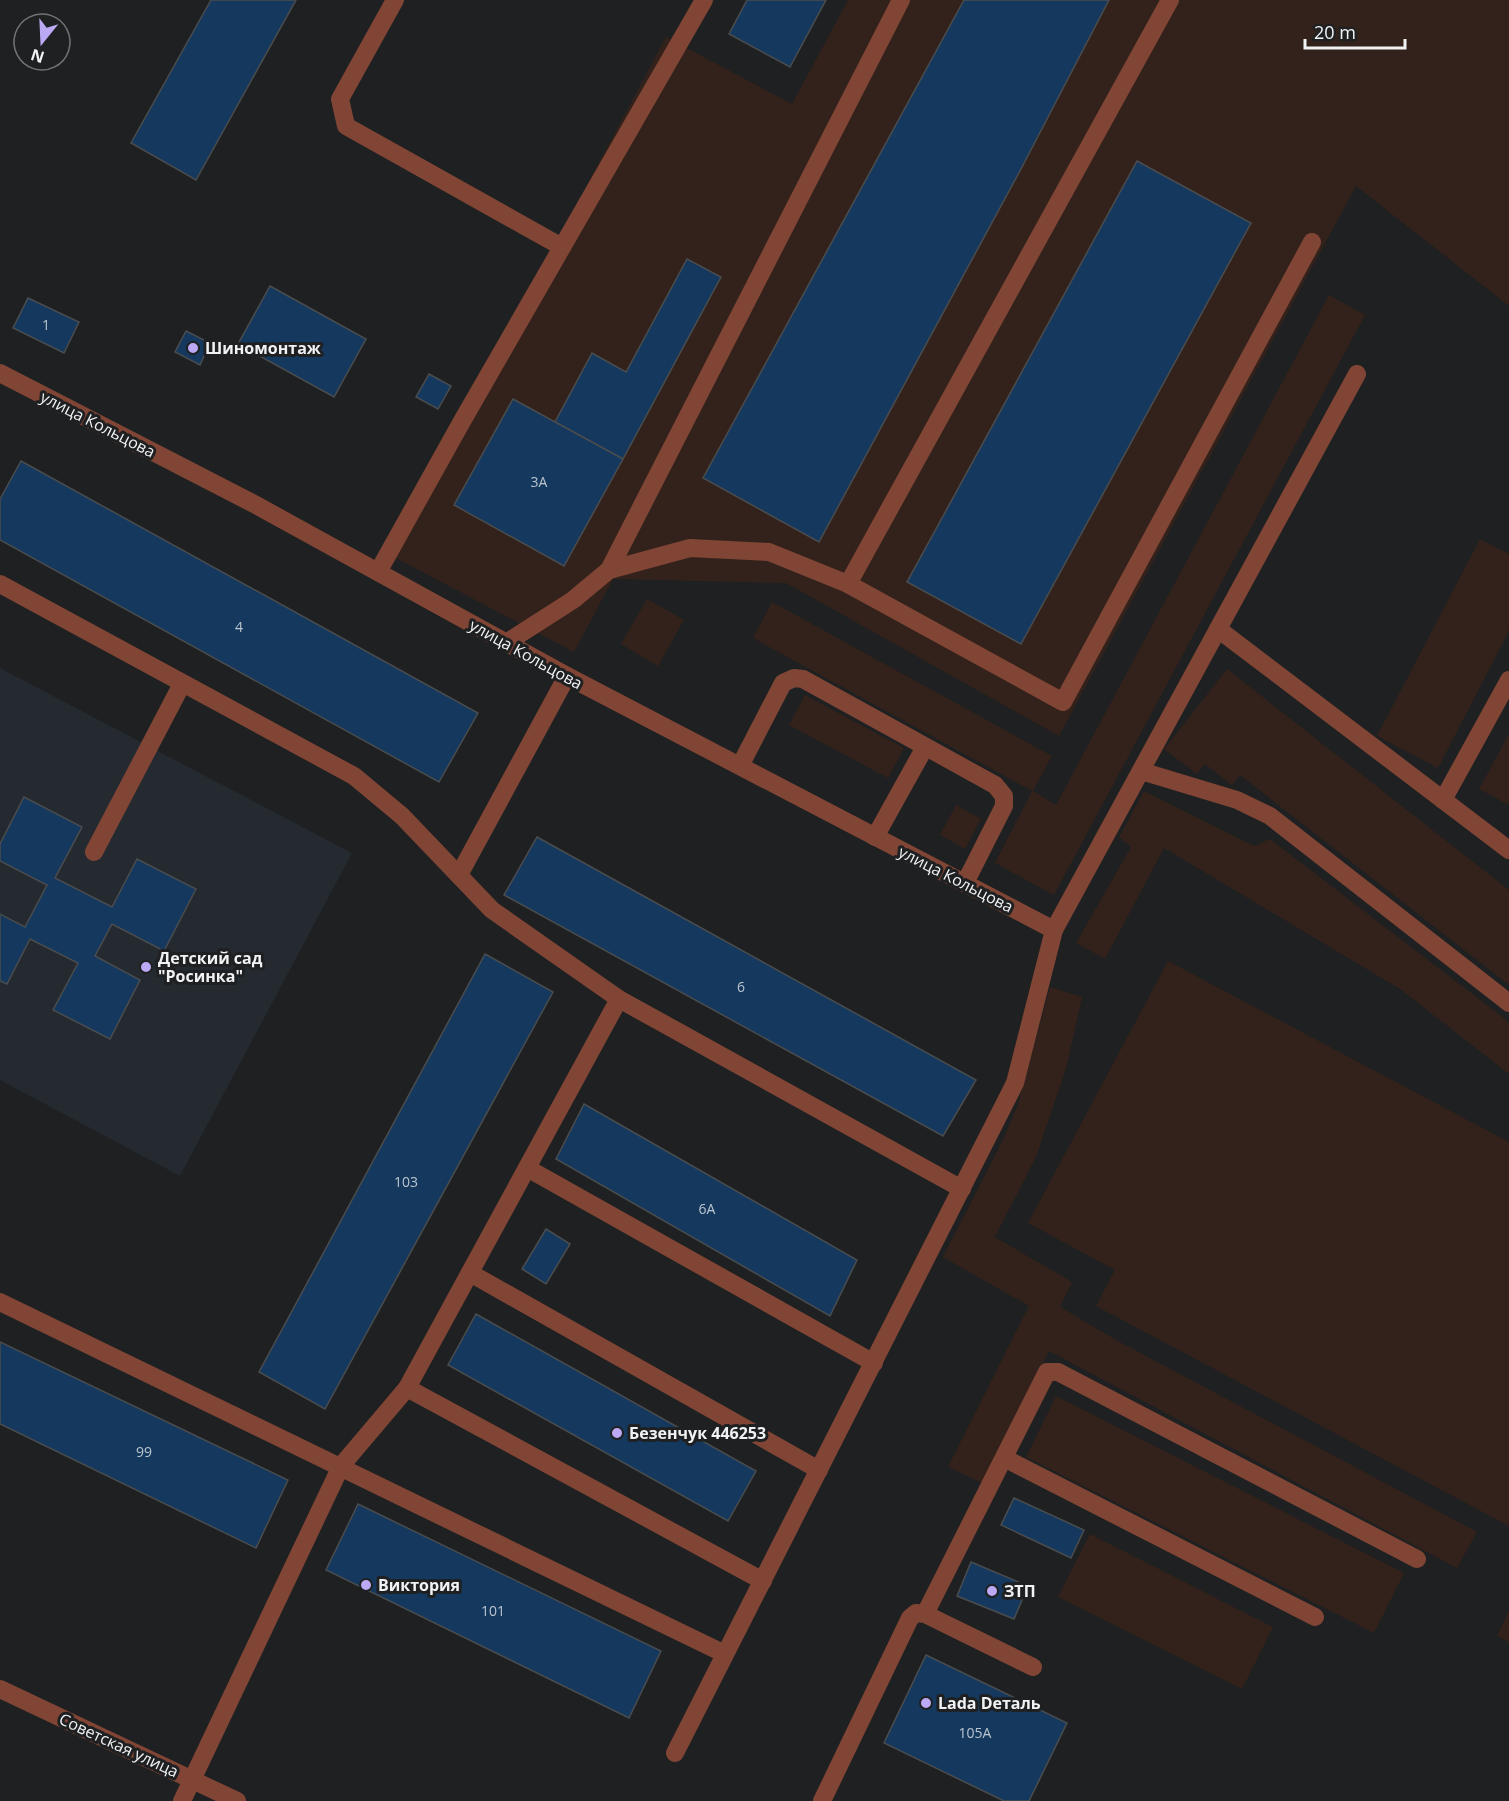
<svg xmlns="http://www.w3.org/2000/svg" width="1509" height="1801" font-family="'Open Sans',sans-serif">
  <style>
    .built { fill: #242a30 }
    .industrial { fill: #33221b }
    .building { fill: #15395e; stroke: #4a4c4e; stroke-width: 1.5 }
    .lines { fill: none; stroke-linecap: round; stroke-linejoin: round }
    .minor { stroke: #804535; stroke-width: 18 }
    .poi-dot { fill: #bca9f5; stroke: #1e2021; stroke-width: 2 }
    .labels { text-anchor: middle; stroke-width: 6; stroke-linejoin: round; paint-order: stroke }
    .number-label { font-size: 14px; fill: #bac4ce }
    .poi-label { font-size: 16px; font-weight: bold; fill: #f1f2f4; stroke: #1e2021; text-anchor: start }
    .street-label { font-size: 16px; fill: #f1f2f4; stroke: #1e2021 }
  </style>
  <rect width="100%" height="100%" fill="#1e2021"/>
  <path class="built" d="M0,668l352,185 -172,323 -180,-96z"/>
  <g class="industrial">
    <path d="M848,0h661v306l-153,-120 -297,550 -273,-153 -173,-4 -39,73 -184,-97 276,-518 126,67z"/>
    <path d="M1329,295l36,20 -311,580 -59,-32 37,-72 -279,-153 19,-36 280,154 -19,35 23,14z"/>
    <path d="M1480,539l29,15v77l-71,137 -61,-32z"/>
    <path d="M647,599l37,21 -26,46 -37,-22z"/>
    <path d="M1227,669l282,221v95l-269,-210 -8,10 -27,-21 -8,10 -33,-25z"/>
    <path d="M805,695l99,53 -16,30 -99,-53z"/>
    <path d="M1509,734v71l-30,-16z"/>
    <path d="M1144,791l110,55 16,-7 239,183v52l-109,-85 -236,-141 -59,111 -29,-16 55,-96 -12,-10z"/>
    <path d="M956,805l25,14 -16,30 -25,-14z"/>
    <path d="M1168,961l341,181v384l-413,-220 19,-36 -87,-47z"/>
    <path d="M1050,987l32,10 -16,72 -30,88 -41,80 77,45 -12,25 58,34 359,191 -20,36 -408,-217 -67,132 -34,-16 81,-161 -86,-49 61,-119 14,-34z"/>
    <path d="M1056,1396l348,177 -30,60 -348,-176z"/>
    <path d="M1090,1534l183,93 -31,62 -184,-92z"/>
    <path d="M1509,1611v31l-12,-6z"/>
  </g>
  <g class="building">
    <path d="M211,0h85l-100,180 -65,-37z"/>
    <path d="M747,0h79l-36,67 -61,-33z"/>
    <path d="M964,0h145l-88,169 -202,373 -116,-64z"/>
    <path d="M1137,161l114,62 -230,421 -114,-62z"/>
    <path d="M687,259l34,18 -98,182 -68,-37 37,-69 34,19z"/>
    <path d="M270,286l96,53 -32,58 -96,-53z"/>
    <path d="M28,298l51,24 -15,31 -51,-25z"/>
    <path d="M186,331l24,12 -10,22 -25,-13z"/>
    <path d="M429,374l22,12 -13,23 -22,-12z"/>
    <path d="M513,399l110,60 -59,107 -110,-61z"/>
    <path d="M21,461l457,252 -39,69 -439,-242v-41z"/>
    <path d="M24,797l58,30 -27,51 57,29 25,-48 59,30 -32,62 -52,-27 -17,32 45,24 -30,59 -57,-29 25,-47 -48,-24 -23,45 -7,-3v-67l25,13 22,-42 -47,-24v-17z"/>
    <path d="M537,837l439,243 -33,56 -439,-241z"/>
    <path d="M485,954l68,38 -228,417 -66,-37z"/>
    <path d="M584,1104l273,156 -27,56 -274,-157z"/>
    <path d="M546,1229l24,15 -24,40 -24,-15z"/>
    <path d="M476,1314l280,157 -28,50 -280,-156z"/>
    <path d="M0,1342l288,138 -32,68 -256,-124z"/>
    <path d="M1014,1498l70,32 -13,28 -70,-33z"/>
    <path d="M358,1504l303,147 -32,67 -303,-148z"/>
    <path d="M971,1562l57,24 -14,33 -57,-23z"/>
    <path d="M926,1655l141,68 -38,78h-25l-120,-58z"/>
  </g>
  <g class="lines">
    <g class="minor">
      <path d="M395,0l-55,99 6,27 216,121"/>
      <path d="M0,373l256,132 311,171 487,254"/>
      <path d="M609,570l292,-570"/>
      <path d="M378,572l83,-149 243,-423"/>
      <path d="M0,584l354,192 48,40 90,94 127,89 -212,389 -66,78 -159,335"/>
      <path d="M848,584l322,-584"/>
      <path d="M1218,629l291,221"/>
      <path d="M506,643l67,-43 36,-30 81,-22 79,4 79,32 215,118 249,-460"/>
      <path d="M740,766l43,-83 11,-5 9,1 192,106 9,11v10l-39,77"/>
      <path d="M1141,771l96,29 33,16 239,187"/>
      <path d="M1443,800l66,-120"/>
      <path d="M875,837l50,-90"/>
      <path d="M94,852l88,-168"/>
      <path d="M459,875l108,-199"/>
      <path d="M619,999l343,190"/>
      <path d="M527,1168l347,195"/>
      <path d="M470,1273l349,197"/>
      <path d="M0,1302l725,352"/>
      <path d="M407,1388l356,193"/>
      <path d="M1004,1458l311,159"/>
      <path d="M925,1614l122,-242h11l359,187"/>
      <path d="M0,1689l237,112"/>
      <path d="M675,1753l340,-670 39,-153 303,-556"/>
      <path d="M822,1801l88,-183 6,-5 9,1 108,53"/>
    </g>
  </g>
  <g class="poi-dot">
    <circle cx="193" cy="348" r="6"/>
    <circle cx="146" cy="967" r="6"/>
    <circle cx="617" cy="1433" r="6"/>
    <circle cx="366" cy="1585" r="6"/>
    <circle cx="992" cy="1591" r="6"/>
    <circle cx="926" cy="1703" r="6"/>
  </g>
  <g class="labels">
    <g class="number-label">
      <text x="46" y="330">1</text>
      <text x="539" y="487">3А</text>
      <text x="239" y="632">4</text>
      <text x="741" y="992">6</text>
      <text x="406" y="1187">103</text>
      <text x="707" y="1214">6А</text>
      <text x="144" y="1457">99</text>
      <text x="493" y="1616">101</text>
      <text x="975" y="1738">105А</text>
    </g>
    <g class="poi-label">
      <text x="205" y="354">Шиномонтаж</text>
      <text x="158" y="964">Детский сад<tspan x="158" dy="18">"Росинка"</tspan></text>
      <text x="629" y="1439">Безенчук 446253</text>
      <text x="378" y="1591">Виктория</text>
      <text x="1004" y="1597">ЗТП</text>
      <text x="938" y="1709">Lada Dеталь</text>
    </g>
    <g class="street-label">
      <text transform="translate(98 424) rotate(27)" y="6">улица Кольцова</text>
      <text transform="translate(526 654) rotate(29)" y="6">улица Кольцова</text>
      <text transform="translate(956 879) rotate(27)" y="6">улица Кольцова</text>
      <text transform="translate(119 1745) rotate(25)" y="6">Советская улица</text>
    </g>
  </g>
  <g transform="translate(42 42) rotate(198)"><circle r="28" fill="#1e2021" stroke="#727475" stroke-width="1.5"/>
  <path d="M0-4.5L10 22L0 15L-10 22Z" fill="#bca9f5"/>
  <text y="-9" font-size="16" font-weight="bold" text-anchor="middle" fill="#f1f2f4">N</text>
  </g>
  <path d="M1305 39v9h100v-9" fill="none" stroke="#f1f2f4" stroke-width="3"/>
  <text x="1314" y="39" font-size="18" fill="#f1f2f4" stroke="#1e2021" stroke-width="4.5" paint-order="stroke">20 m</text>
</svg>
